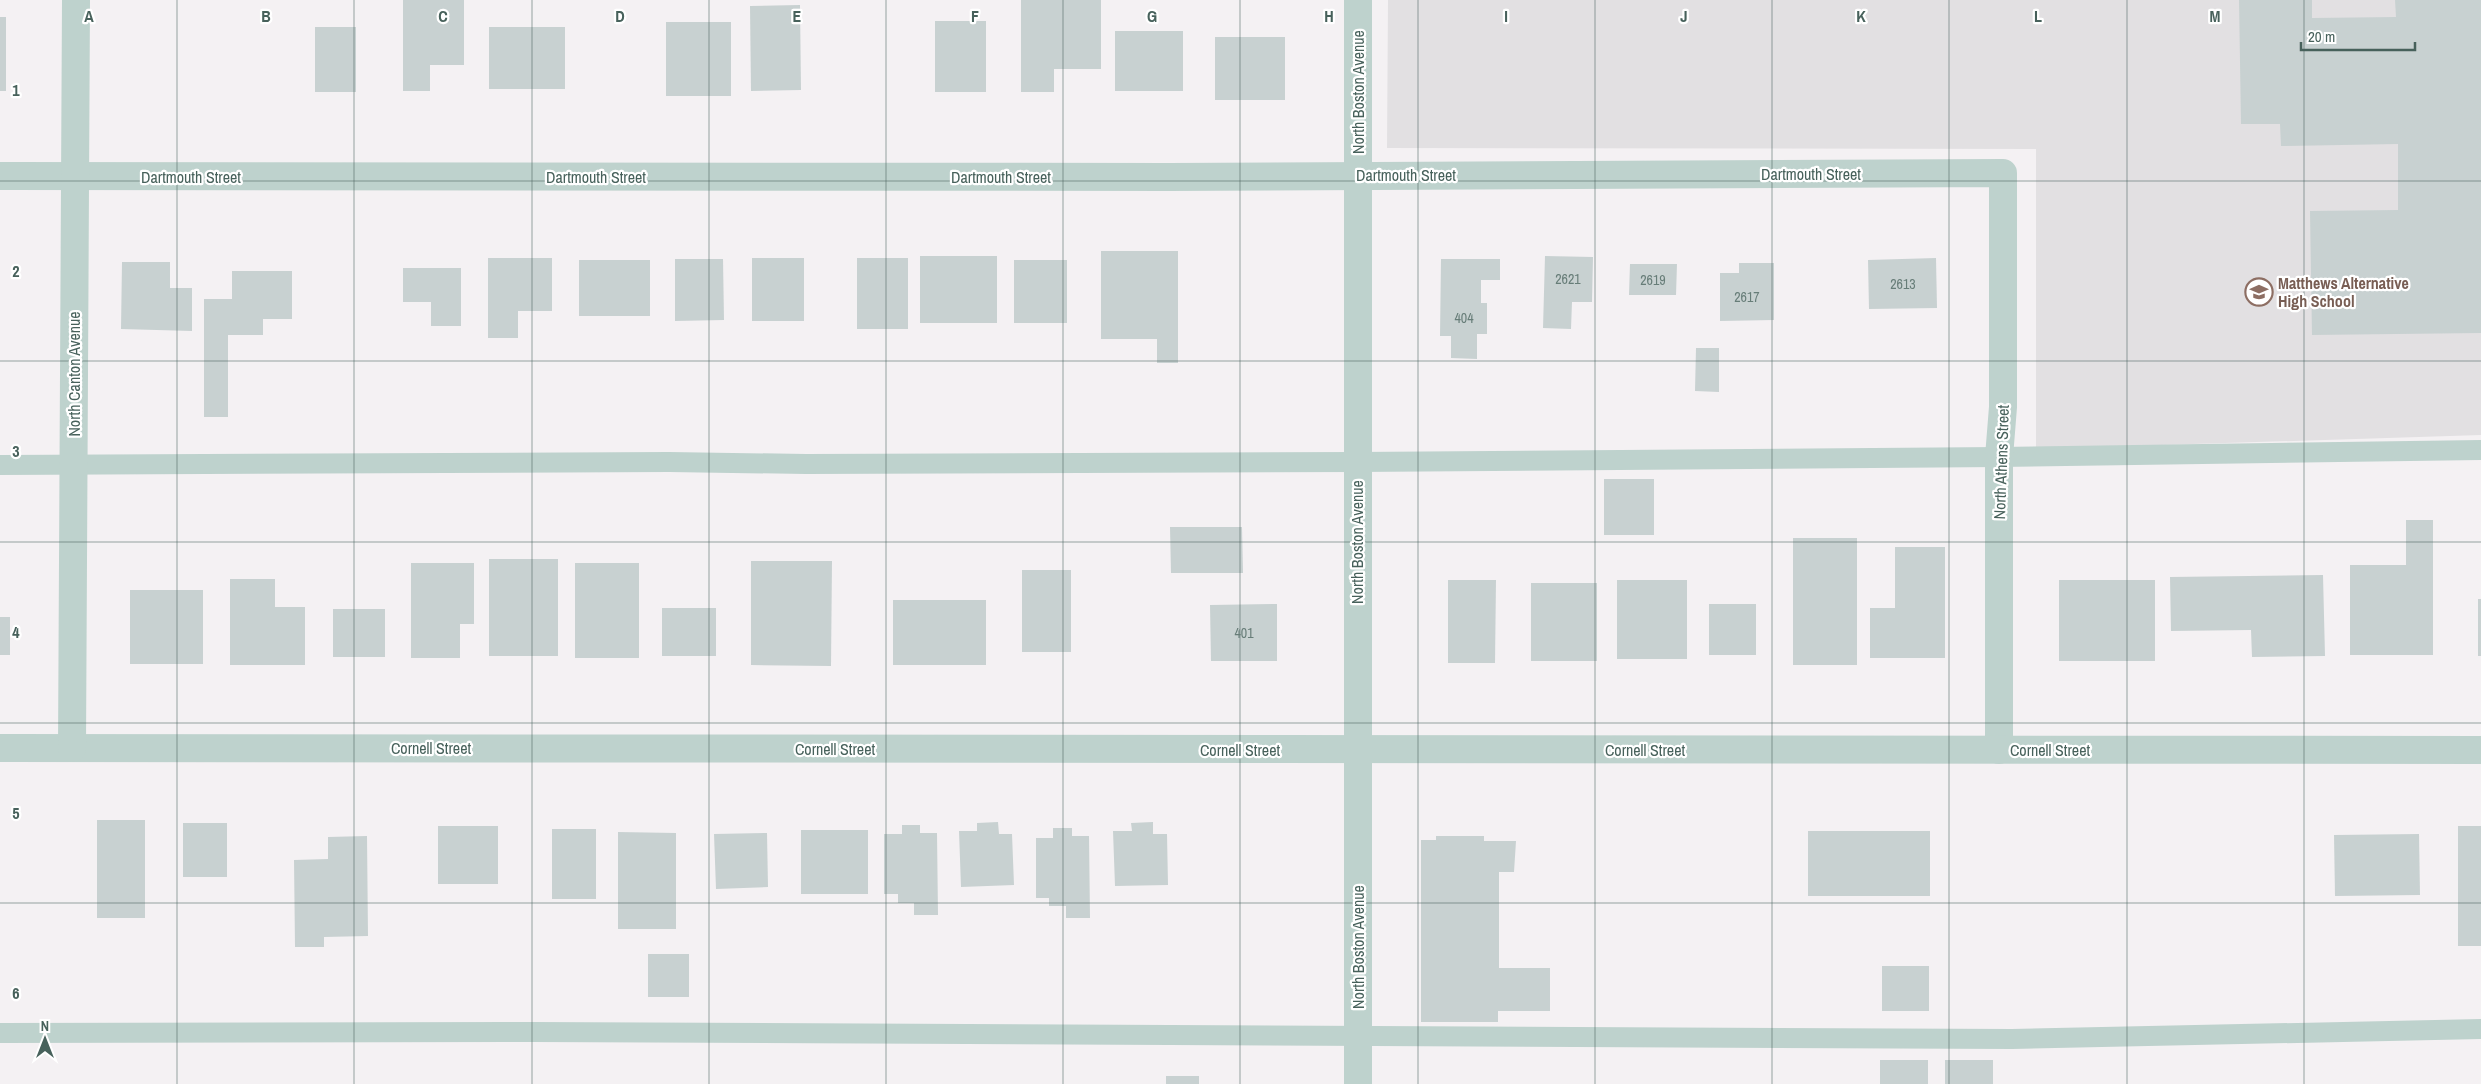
<svg xmlns="http://www.w3.org/2000/svg" width="2481" height="1084" font-family="'Archivo Narrow',sans-serif">
  <style>
    .education { fill: #e2e0e2 }
    .building { fill: #c8d1d1 }
    .lines { fill: none; stroke-linecap: round; stroke-linejoin: round }
    .service { stroke: #bed2cd; stroke-width: 20 }
    .minor { stroke: #bed2cd; stroke-width: 28 }
    .grid { fill: none; stroke: #47615b; stroke-width: 1; stroke-opacity: 0.55 }
    .labels { text-anchor: middle; stroke-width: 4.5; stroke-linejoin: round; paint-order: stroke }
    .number-label { font-size: 14px; fill: #677d78 }
    .street-label { font-size: 16px; fill: #47615b; stroke: #fff }
    .education-label { font-size: 16px; font-weight: bold; fill: #785e54; stroke: #fff; text-anchor: start }
    .grid-label { font-size: 16px; text-anchor: middle; font-weight: bold; fill: #47615b; stroke: #fff; stroke-width: 4.5; stroke-linejoin: round; paint-order: stroke }
  </style>
  <rect width="100%" height="100%" fill="#f4f1f3"/>
  <path class="education" d="M1388,0h1093v435l-445,14v-300l-649,-1z"/>
  <g class="building">
    <path d="M403,0h61v65h-34v26h-27z"/>
    <path d="M1021,0h80v69h-47v23h-33z"/>
    <path d="M2239,0h73v18l84,-1 -1,-17h86v333l-169,2 -2,-124 88,-1v-66l-117,2 -1,-22h-39z"/>
    <path d="M800,5l1,85 -50,1 -1,-85z"/>
    <rect x="0" y="17" width="6" height="74"/>
    <rect x="935" y="21" width="51" height="71"/>
    <rect x="666" y="22" width="65" height="74"/>
    <rect x="315" y="27" width="41" height="65"/>
    <rect x="489" y="27" width="76" height="62"/>
    <rect x="1115" y="31" width="68" height="60"/>
    <rect x="1215" y="37" width="70" height="63"/>
    <path d="M1101,251h77v112h-21v-24h-56z"/>
    <rect x="920" y="256" width="77" height="67"/>
    <path d="M1545,256l48,1 -1,45h-20l-1,27 -28,-1z"/>
    <path d="M488,258h64v53h-34v27h-30z"/>
    <rect x="752" y="258" width="52" height="63"/>
    <rect x="857" y="258" width="51" height="71"/>
    <path d="M1936,258l1,50 -68,1 -1,-49z"/>
    <path d="M675,259h48l1,61 -49,1z"/>
    <path d="M1441,259h59v21h-19v23h6v31h-10v25l-26,-1v-22h-11z"/>
    <rect x="579" y="260" width="71" height="56"/>
    <rect x="1014" y="260" width="53" height="63"/>
    <path d="M122,262h48v26h22v43l-71,-2z"/>
    <path d="M1739,263h35v57l-54,1v-48h19z"/>
    <path d="M1630,264h47l-1,31h-47z"/>
    <path d="M403,268h58v58h-30v-24h-28z"/>
    <path d="M232,271h60v48h-29v16h-35v82h-24v-118h28z"/>
    <path d="M1696,348h23v44l-24,-1z"/>
    <rect x="1604" y="479" width="50" height="56"/>
    <path d="M2406,520h27v135h-83v-90h56z"/>
    <path d="M1170,527h72l1,46h-72z"/>
    <rect x="1793" y="538" width="64" height="127"/>
    <path d="M1895,547h50v111h-75v-50h25z"/>
    <rect x="489" y="559" width="69" height="97"/>
    <path d="M751,561h81l-1,105 -80,-1z"/>
    <path d="M411,563h63v61h-14v34h-49z"/>
    <rect x="575" y="563" width="64" height="95"/>
    <rect x="1022" y="570" width="49" height="82"/>
    <path d="M2323,575l2,81 -73,1 -1,-27 -80,1 -1,-54z"/>
    <path d="M230,579h45v28h30v58h-75z"/>
    <path d="M1448,580h48l-1,83h-47z"/>
    <rect x="1617" y="580" width="70" height="79"/>
    <rect x="2059" y="580" width="96" height="81"/>
    <rect x="1531" y="583" width="66" height="78"/>
    <rect x="130" y="590" width="73" height="74"/>
    <rect x="2478" y="599" width="3" height="57"/>
    <rect x="893" y="600" width="93" height="65"/>
    <path d="M1277,604v57h-66l-1,-56z"/>
    <rect x="1709" y="604" width="47" height="51"/>
    <rect x="662" y="608" width="54" height="48"/>
    <rect x="333" y="609" width="52" height="48"/>
    <rect x="0" y="617" width="10" height="38"/>
    <rect x="97" y="820" width="48" height="98"/>
    <path d="M998,822l1,12h13l2,51 -53,2 -2,-56h18v-8z"/>
    <path d="M1153,822v12h14l1,51 -53,1 -2,-55h19l-1,-8z"/>
    <rect x="183" y="823" width="44" height="54"/>
    <path d="M902,825h18v8h17l1,82h-24v-12h-16v-9h-14v-60h18z"/>
    <rect x="438" y="826" width="60" height="58"/>
    <rect x="2458" y="826" width="23" height="120"/>
    <path d="M1053,828h19v8h17l1,82h-24v-12h-17v-8h-13v-60h17z"/>
    <rect x="552" y="829" width="44" height="70"/>
    <rect x="801" y="830" width="67" height="64"/>
    <rect x="1808" y="831" width="122" height="65"/>
    <path d="M618,832l58,1v96h-58z"/>
    <path d="M767,833l1,54 -52,2 -2,-55z"/>
    <path d="M2419,834l1,61 -85,1 -1,-61z"/>
    <path d="M367,836l1,100 -44,1v10h-29l-1,-87 34,-1v-22z"/>
    <path d="M1436,836h48v5h32l-2,31h-15v96h51v43h-52v11h-77v-182h15z"/>
    <rect x="648" y="954" width="41" height="43"/>
    <rect x="1882" y="966" width="47" height="45"/>
    <rect x="1880" y="1060" width="48" height="24"/>
    <rect x="1945" y="1060" width="48" height="24"/>
    <rect x="1166" y="1076" width="33" height="8"/>
  </g>
  <g class="lines">
    <g class="service">
      <path d="M0,465l669,-3 137,2 551,-2 642,-5 482,-7"/>
      <path d="M0,1033l534,-1 1478,7 469,-10"/>
    </g>
    <g class="minor">
      <path d="M0,176l1169,1 834,-4v234l-4,50v293"/>
      <path d="M0,748l2481,2"/>
      <path d="M72,748l4,-748"/>
      <path d="M1358,1084v-1084"/>
    </g>
  </g>
  <path class="grid" d="M177,0v1084M354,0v1084M532,0v1084M709,0v1084M886,0v1084M1063,0v1084M1240,0v1084M1418,0v1084M1595,0v1084M1772,0v1084M1949,0v1084M2127,0v1084M2304,0v1084M0,181h2481M0,361h2481M0,542h2481M0,723h2481M0,903h2481"/>
  <defs>
    <g id="school-ring" transform="scale(1.4375)"><circle r="9.5" fill="#fff" stroke="#8d6e63" stroke-width="1.5"/><path d="M0-5L7-2L0 1L-7-2ZM-4 1L0 2.5L4 1V4Q0 6-4 4Z" fill="#8d6e63"/></g>
  </defs>
  <g fill-rule="evenodd">
    <use href="#school-ring" x="2259" y="292"/>
  </g>
  <g class="labels">
    <g class="number-label">
      <text x="1568" y="284">2621</text>
      <text x="1653" y="285">2619</text>
      <text x="1903" y="289">2613</text>
      <text x="1747" y="302">2617</text>
      <text x="1464" y="323">404</text>
      <text x="1244" y="638">401</text>
    </g>
    <g class="street-label">
      <text transform="translate(1358 92) rotate(-90)" y="6">North Boston Avenue</text>
      <text x="1811" y="180">Dartmouth Street</text>
      <text x="1406" y="181">Dartmouth Street</text>
      <text x="191" y="183">Dartmouth Street</text>
      <text x="596" y="183">Dartmouth Street</text>
      <text x="1001" y="183">Dartmouth Street</text>
      <text transform="translate(74 374) rotate(-90)" y="6">North Canton Avenue</text>
      <text transform="translate(2001 462) rotate(-88)" y="6">North Athens Street</text>
      <text transform="translate(1357 542) rotate(-90)" y="6">North Boston Avenue</text>
      <text x="431" y="754">Cornell Street</text>
      <text x="835" y="755">Cornell Street</text>
      <text x="1240" y="756">Cornell Street</text>
      <text x="1645" y="756">Cornell Street</text>
      <text x="2050" y="756">Cornell Street</text>
      <text transform="translate(1358 947) rotate(-90)" y="6">North Boston Avenue</text>
    </g>
    <g class="education-label">
      <text x="2278" y="289">Matthews Alternative<tspan x="2278" dy="18">High School</tspan></text>
    </g>
  </g>
  <g class="grid-label">
    <text x="89" y="22">A</text>
    <text x="266" y="22">B</text>
    <text x="443" y="22">C</text>
    <text x="620" y="22">D</text>
    <text x="797" y="22">E</text>
    <text x="975" y="22">F</text>
    <text x="1152" y="22">G</text>
    <text x="1329" y="22">H</text>
    <text x="1506" y="22">I</text>
    <text x="1684" y="22">J</text>
    <text x="1861" y="22">K</text>
    <text x="2038" y="22">L</text>
    <text x="2215" y="22">M</text>
    <text x="16" y="96">1</text>
    <text x="16" y="277">2</text>
    <text x="16" y="457">3</text>
    <text x="16" y="638">4</text>
    <text x="16" y="819">5</text>
    <text x="16" y="999">6</text>
  </g>
  <g transform="translate(45 1039)" stroke="#ffffff" stroke-width="4" paint-order="stroke">
  <path d="M0-4L9 19L0 12L-9 19Z" fill="#47615b"/>
  <text y="-8" font-size="14" font-weight="bold" text-anchor="middle" fill="#47615b">N</text>
  </g>
  <path d="M2301 42v8h114v-8" fill="none" stroke="#47615b" stroke-width="2.5"/>
  <text x="2308" y="42" font-size="15" fill="#47615b" stroke="#ffffff" stroke-width="4" paint-order="stroke">20 m</text>
</svg>
